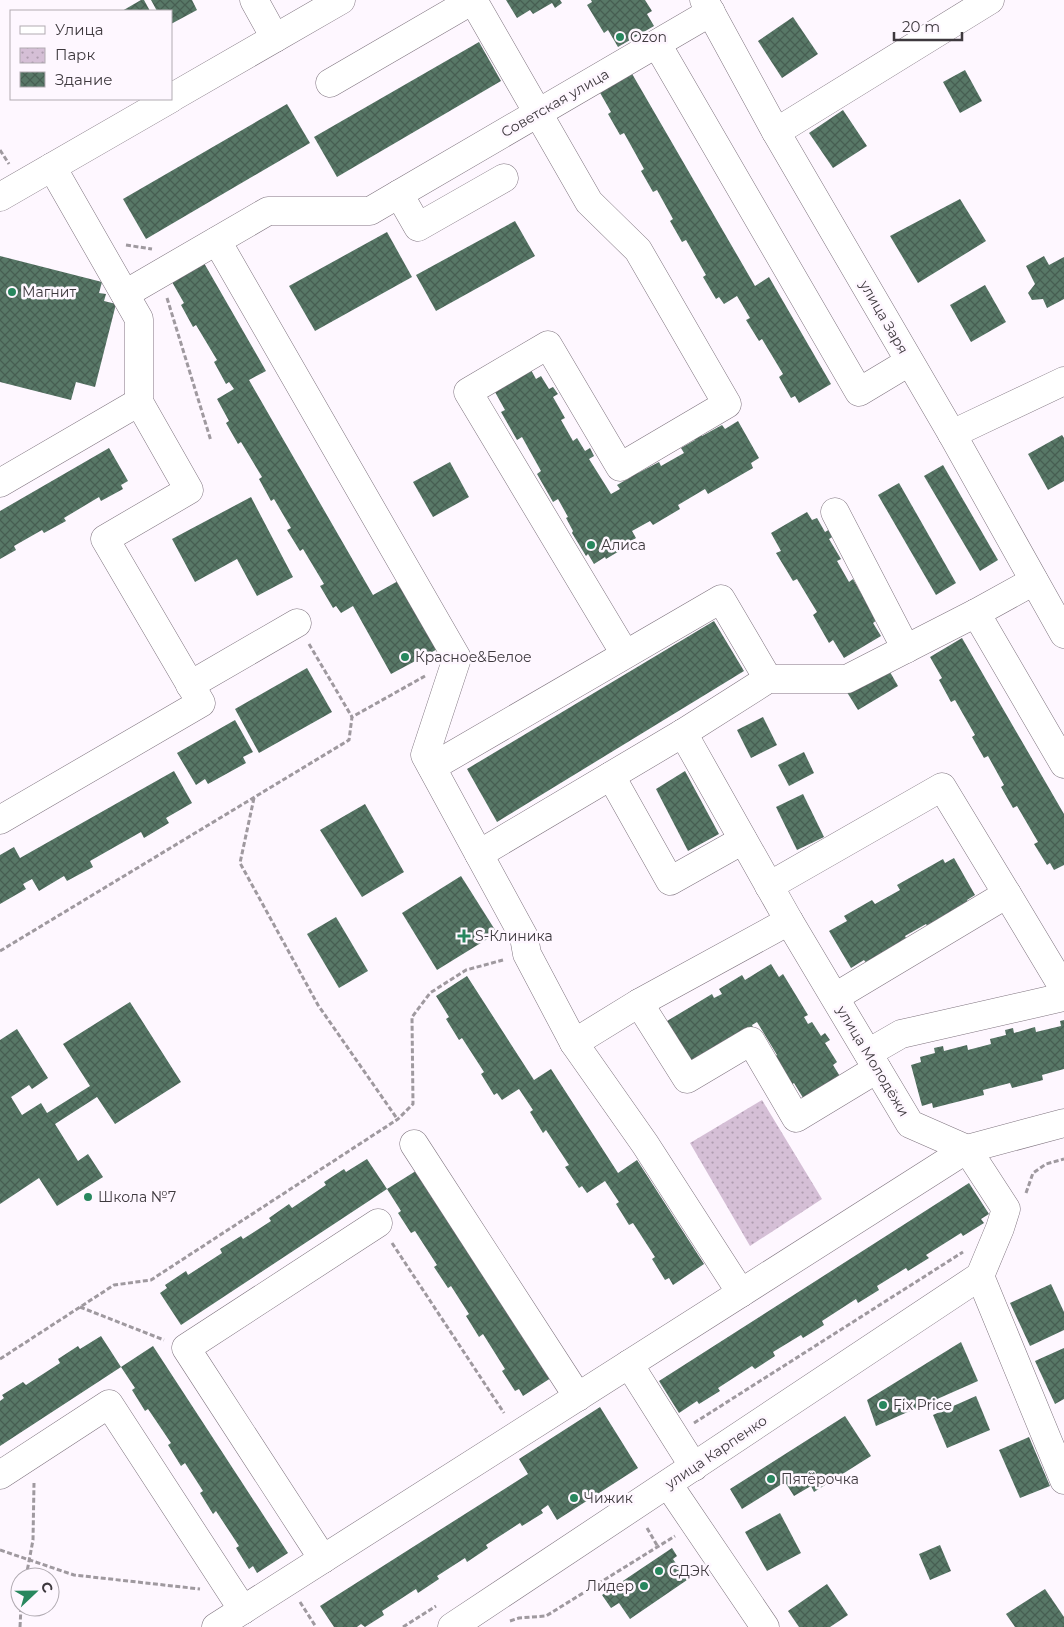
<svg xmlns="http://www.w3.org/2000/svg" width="1064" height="1627" font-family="Montserrat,sans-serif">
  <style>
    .park { fill: url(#park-dots) }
    .building { fill: url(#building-cross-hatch) }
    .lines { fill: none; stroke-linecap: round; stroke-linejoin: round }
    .minor-casing { stroke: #7e737e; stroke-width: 29 }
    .major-casing { stroke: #7e737e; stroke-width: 29 }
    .path { stroke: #9f999f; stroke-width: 3; stroke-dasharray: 5 2.5; stroke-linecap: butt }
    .minor { stroke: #fff; stroke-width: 28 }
    .major { stroke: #fff; stroke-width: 28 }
    .poi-dot { fill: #28875e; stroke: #fef7ff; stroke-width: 2 }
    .labels { text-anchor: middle; stroke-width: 5; stroke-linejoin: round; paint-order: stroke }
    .poi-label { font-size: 14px; fill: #3e393e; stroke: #fef7ff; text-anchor: start }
    .street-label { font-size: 14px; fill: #3e393e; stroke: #fef7ff }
  </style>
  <defs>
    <pattern id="park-dots" width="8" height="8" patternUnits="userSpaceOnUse" patternTransform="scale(1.25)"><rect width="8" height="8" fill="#d5bfd6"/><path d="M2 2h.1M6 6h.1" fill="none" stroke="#ae9caf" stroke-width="1.8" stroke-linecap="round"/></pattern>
    <pattern id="building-cross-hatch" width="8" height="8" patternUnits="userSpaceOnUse" patternTransform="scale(1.25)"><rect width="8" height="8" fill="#587867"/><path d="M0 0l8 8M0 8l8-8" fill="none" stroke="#475e52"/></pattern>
  </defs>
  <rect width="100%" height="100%" fill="#fef7ff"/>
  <path class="park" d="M762,1100l60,99 -72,47 -60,-103z"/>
  <g class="building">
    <path d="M141,0h3l6,11h-28z"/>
    <path d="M151,0h41l5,10 -26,14v-13h-14z"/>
    <path d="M506,0h54l2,3 -7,5 -3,-5 -19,11 -3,-4 -13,8z"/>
    <path d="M591,0h54l7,11 -5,3 7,12 -36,21 -10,-17 -4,3 -17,-28 5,-3z"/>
    <path d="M793,17l25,37 -36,24 -24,-37z"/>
    <path d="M479,42l22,39 -164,96 -23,-40z"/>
    <path d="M965,70l17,31 -22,12 -17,-31z"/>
    <path d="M631,72l124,214 14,-9 62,107 -32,19 -4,-7 -4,2 -12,-21 4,-3 -21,-35 -3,2 -13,-21 4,-2 -13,-22 -13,8 -5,-7 -3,2 -13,-22 3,-2 -20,-35 -4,2 -12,-21 3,-2 -16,-29 -4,2 -12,-21 3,-2 -20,-36 -4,2 -12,-21 3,-2 -12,-21z"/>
    <path d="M287,104l23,39 -164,96 -23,-40z"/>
    <path d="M843,110l24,36 -34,22 -24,-35z"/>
    <path d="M960,199l26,42 -68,42 -28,-47z"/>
    <path d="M515,221l20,35 -99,55 -20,-36z"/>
    <path d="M387,232l25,45 -97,54 -26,-45z"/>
    <path d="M0,256l102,26 -3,11 7,1 -2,7 12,3 -21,83 -19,-5 -5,18 -71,-18z"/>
    <path d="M1044,256l5,9 15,-8v42l-17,9 -4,-9 -11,1 -4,-7 7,-9 -9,-18z"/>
    <path d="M204,263l62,108 -17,9 124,215 34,-19 38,69 -54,29 -38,-68 -12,7 -5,-7 -3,2 -13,-22 4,-2 -21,-35 -3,2 -13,-21 4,-2 -17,-29 -3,2 -12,-22 3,-2 -21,-35 -3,2 -12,-21 3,-2 -12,-22 17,-10 -5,-7 -3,2 -12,-22 3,-2 -21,-35 -3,2 -12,-22 3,-2 -12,-21z"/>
    <path d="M985,285l21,37 -35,20 -21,-37z"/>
    <path d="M531,370l5,9 5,-3 8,13 4,-2 5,7 -5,3 12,21 -4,2 12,21 4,-3 8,13 5,-3 4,8 -5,3 22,35 9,-5 -3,-4 14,-8 -3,-4 8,-5 2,5 21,-11 2,4 23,-13 -3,-5 14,-8 -3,-4 7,-5 3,5 20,-11 3,4 13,-8 21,37 -8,5 2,5 -45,26 -3,-5 -27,16 2,4 -27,16 -3,-4 -18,10 4,7 -11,7 1,2 -20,12 -1,-2 -11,7 -6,-10 -2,2 -14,-23 1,-2 -7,-13 2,-1 -10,-18 -5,3 -16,-28 4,-3 -19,-34 -5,3 -16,-28 4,-2 -10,-18z"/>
    <path d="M1062,435l2,3v43l-16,9 -20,-36z"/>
    <path d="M109,448l19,33 -7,4 2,4 -22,12 -2,-4 -35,21 2,3 -22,12 -2,-3 -28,16 2,4 -16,9v-48z"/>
    <path d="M450,462l19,35 -36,20 -20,-35z"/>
    <path d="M943,465l55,95 -18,11 -56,-95z"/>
    <path d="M899,483l57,100 -20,12 -58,-100z"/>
    <path d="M251,497l42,80 -36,19 -20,-37 -42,23 -23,-43z"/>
    <path d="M807,512l5,8 5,-2 8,14 5,-3 4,7 -5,3 12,20 -4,2 12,21 4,-3 8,14 5,-3 11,30 -4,3 8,13 -37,22 -11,-18 -4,3 -16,-28 4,-3 -20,-33 -4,2 -17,-28 5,-2 -10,-18z"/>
    <path d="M714,621l30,50 -247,151 -30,-53z"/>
    <path d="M962,638l102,176v51l-10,5 -4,-7 -3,2 -13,-21 4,-2 -21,-36 -4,2 -12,-21 3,-2 -16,-29 -4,2 -12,-21 3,-2 -20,-35 -4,2 -12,-22 3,-2 -12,-21z"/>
    <path d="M886,665l12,21 -40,24 -13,-21z"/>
    <path d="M307,668l25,44 -73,41 -24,-44z"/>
    <path d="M763,717l14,28 -26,13 -14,-28z"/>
    <path d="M235,720l18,32 -10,5 3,6 -38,21 -3,-5 -9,6 -19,-32z"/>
    <path d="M804,752l10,21 -25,13 -11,-21z"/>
    <path d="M174,771l18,32 -26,15 3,5 -25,15 -3,-6 -51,29 3,6 -26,14 -3,-5 -25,15 -7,-12 -9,5 3,5 -26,15v-49l14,-8 6,11z"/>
    <path d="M685,771l34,63 -31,17 -32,-62z"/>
    <path d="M803,794l21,43 -27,13 -21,-43z"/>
    <path d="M365,804l39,68 -42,25 -42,-67z"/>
    <path d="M954,858l21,37 -8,5 2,4 -40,24 -3,-4 -21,12 2,4 -40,24 -3,-4 -13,8 -22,-37 18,-10 -3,-5 28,-16 3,4 25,-14 -3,-5 46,-26 2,4z"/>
    <path d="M461,876l36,57 -60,37 -35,-57z"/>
    <path d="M336,917l32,54 -29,17 -32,-54z"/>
    <path d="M771,964l8,13 4,-3 25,41 -4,2 4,7 4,-2 9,14 4,-3 5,7 -5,3 12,19 -4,3 8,13 -36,23 -11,-18 -5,3 -16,-28 4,-3 -20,-33 -5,3 2,5 -72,37 -22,-36 9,-6 -2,-4 45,-27 2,4 8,-4 -3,-5 23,-14 3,5z"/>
    <path d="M467,976l67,104 17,-11 67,104 19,-13 67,104 -31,21 -4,-7 -4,2 -13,-21 3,-2 -22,-34 -4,2 -13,-21 3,-2 -14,-21 -18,12 -5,-7 -3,2 -14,-21 4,-2 -23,-35 -3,3 -13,-21 3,-2 -14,-21 -17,11 -5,-7 -3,2 -13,-21 3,-2 -22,-34 -3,2 -13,-21 3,-2 -13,-21z"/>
    <path d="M130,1002l51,80 -66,42 -18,-27 -42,27 23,37 10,-7 15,23 -46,29 -18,-28 -39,26v-164l17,-11 31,49 -16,11 -3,-4 -18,12 11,18 19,-12 6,10 43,-27 -27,-42z"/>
    <path d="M1064,1020v49l-22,6 1,5 -31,8 -2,-5 -27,7 1,5 -51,13 -1,-5 -10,3 -11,-41 10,-3 -1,-5 15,-4 -1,-5 9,-2 1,5 23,-6 1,5 23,-6 -1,-5 16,-4 -1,-5 8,-2 1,5 21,-6 1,5 25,-6 -1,-5z"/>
    <path d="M367,1159l20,30 -206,136 -21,-32 7,-5 -2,-3 21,-14 2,4 34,-22 -2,-4 21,-13 2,3 28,-18 -2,-3 20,-14 3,4 34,-23 -2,-3 20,-13 2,3z"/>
    <path d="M419,1169l135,207 -31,20 -4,-7 -4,2 -13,-20 3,-2 -22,-35 -4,3 -13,-21 3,-2 -18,-28 -3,2 -14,-21 3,-2 -22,-34 -4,2 -13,-20 3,-2 -14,-22z"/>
    <path d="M969,1183l20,31 -8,5 3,4 -21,13 -2,-3 -35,22 3,3 -21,13 -2,-3 -29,18 2,4 -21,13 -2,-4 -34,22 2,4 -21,13 -2,-3 -28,17 2,4 -20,13 -3,-3 -34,22 2,3 -21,13 -2,-3 -18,12 -20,-32z"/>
    <path d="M1051,1284l13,28v18l-34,16 -20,-43z"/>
    <path d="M101,1336l20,31 -121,79v-45l4,-3 -2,-3 21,-13 3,3 34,-22 -2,-4 20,-13 2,3z"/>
    <path d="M961,1342l17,39 -102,45 -9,-26z"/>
    <path d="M153,1346l135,207 -31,20 -4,-7 -4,3 -13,-21 3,-2 -23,-35 -3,3 -13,-21 3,-2 -18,-28 -4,3 -13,-21 3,-2 -23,-34 -3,2 -13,-21 3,-2 -14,-21z"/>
    <path d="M1064,1348v51l-9,5 -20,-43z"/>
    <path d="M976,1396l14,34 -43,18 -14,-33z"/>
    <path d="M600,1407l38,61 -81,52 -9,-15 -7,5 2,3 -21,13 -2,-3 -34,22 2,3 -21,14 -2,-4 -28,18 2,3 -21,14 -2,-4 -34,22 2,4 -19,12 -4,-3 -4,3h-23l-14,-21 208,-132 -9,-15z"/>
    <path d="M845,1416l26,40 -57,36 -3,-6 -17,10 -9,-14 -43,27 -12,-20z"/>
    <path d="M1029,1437l21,49 -30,12 -21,-48z"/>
    <path d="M780,1513l21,40 -34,18 -22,-39z"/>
    <path d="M940,1545l11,26 -21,9 -11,-26z"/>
    <path d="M672,1548l5,8 -4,3 14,21 -57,39 -11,-16 -8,5 -9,-13z"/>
    <path d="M827,1584l21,31 -18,12h-31l-11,-16z"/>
    <path d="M1045,1589l19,28v10h-49l-9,-13z"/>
  </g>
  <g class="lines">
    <g class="minor-casing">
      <g id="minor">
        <path d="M254,0l21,38"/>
        <path d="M473,0l116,202 49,48 89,154 -107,63 -72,-122 -80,47 157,262"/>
        <path d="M704,0l72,132 176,302 112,200"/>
        <path d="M657,44l202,348 50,-30"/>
        <path d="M330,83l143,-83"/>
        <path d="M776,132l214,-132"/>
        <path d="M399,194l312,-182"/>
        <path d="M217,241l240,417 -32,97 99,182 3,17 47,89 71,101 96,149"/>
        <path d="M125,294l143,-83h102l29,-17 19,33 86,-49"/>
        <path d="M952,434l112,-53"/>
        <path d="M0,483l139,-81"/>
        <path d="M835,512l71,137"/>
        <path d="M1034,581l-58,32 88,151"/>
        <path d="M190,685l107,-62"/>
        <path d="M683,733l106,188 121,203 57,25 39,60 -6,19 -20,48 84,204"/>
        <path d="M432,767l289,-168 47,80"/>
        <path d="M611,776l59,105 73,-41"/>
        <path d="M0,820l201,-117 -96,-164 84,-49 -50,-88v-83l-87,-152"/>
        <path d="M479,854l204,-121 85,-54h79l129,-66"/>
        <path d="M769,886l173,-99 65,107 -172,103"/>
        <path d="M1007,894l57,95"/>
        <path d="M639,1003l48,76 64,-38 45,77 81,-49"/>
        <path d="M574,1043l65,-40 150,-82"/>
        <path d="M868,1053l33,-19 163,-37"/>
        <path d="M414,1144l164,253"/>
        <path d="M629,1364l65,103"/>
        <path d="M0,1475l109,-71 134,206"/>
        <path d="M668,1484l97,143"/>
        <path d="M323,1559l-137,-211 192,-125"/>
        <path d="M216,1627l751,-478 97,-26"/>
        <path d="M452,1627l528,-351"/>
      </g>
    </g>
    <g class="major-casing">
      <g id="major">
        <path d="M171,98l170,-98"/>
        <path d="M0,197l170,-98"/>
      </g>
    </g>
    <g class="path">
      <path d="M0,150l9,14"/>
      <path d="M126,245l26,4"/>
      <path d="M167,298l44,143"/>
      <path d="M309,644l43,73"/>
      <path d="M254,798l-14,65 78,142 80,115"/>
      <path d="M0,951l349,-211 3,-23 73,-41"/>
      <path d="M1026,1193l7,-20 13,-9 18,-5"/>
      <path d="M392,1243l112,170"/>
      <path d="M80,1307l84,33"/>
      <path d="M0,1359l114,-74 37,-5 247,-161 15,-15 -1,-87 18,-24 36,-23 37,-10"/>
      <path d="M694,1423l269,-171"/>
      <path d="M647,1528l11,19"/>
      <path d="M0,1550l74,25 126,14"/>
      <path d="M26,1577l7,-37 1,-57"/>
      <path d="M300,1602l16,25"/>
      <path d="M510,1621l9,-3 27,-2 129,-80"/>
      <path d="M20,1627l1,-20"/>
      <path d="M403,1627l33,-21"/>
    </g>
    <use href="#minor" class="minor"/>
    <use href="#major" class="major"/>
  </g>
  <g class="poi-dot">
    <circle cx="620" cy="37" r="5"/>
    <circle cx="12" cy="292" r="5"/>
    <circle cx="591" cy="545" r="5"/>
    <circle cx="405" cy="657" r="5"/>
    <path d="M461.5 928.5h5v5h5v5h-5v5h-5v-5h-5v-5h5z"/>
    <circle cx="88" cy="1197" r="5"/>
    <circle cx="883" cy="1405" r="5"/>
    <circle cx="771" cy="1479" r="5"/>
    <circle cx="574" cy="1498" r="5"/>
    <circle cx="659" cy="1571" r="5"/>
    <circle cx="644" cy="1586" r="5"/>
  </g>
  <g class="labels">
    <g class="poi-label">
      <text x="630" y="42">Ozon</text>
      <text x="22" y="297">Магнит</text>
      <text x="601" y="550">Алиса</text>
      <text x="415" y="662">Красное&amp;Белое</text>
      <text x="475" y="941">S-Клиника</text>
      <text x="98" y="1202">Школа №7</text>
      <text x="893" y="1410">Fix Price</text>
      <text x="781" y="1484">Пятёрочка</text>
      <text x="584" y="1503">Чижик</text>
      <text x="669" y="1576">СДЭК</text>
      <text x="634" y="1591" text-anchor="end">Лидер</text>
    </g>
    <g class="street-label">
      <text transform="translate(555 103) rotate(-30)" y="5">Советская улица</text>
      <text transform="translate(884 317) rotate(60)" y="5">улица Заря</text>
      <text transform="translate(873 1061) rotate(59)" y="5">улица Молодёжи</text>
      <text transform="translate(716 1452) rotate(-34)" y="5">улица Карпенко</text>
    </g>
  </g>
  <rect x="10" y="10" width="162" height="90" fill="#fef7ff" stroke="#b1abb2"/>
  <rect x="20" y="26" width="25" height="8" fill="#ffffff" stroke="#b1abb2"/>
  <text x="55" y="35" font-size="15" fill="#3e393e">Улица</text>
  <rect x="20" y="48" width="25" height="15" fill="url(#park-dots)" stroke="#b1abb2"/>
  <text x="55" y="60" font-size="15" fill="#3e393e">Парк</text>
  <rect x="20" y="72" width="25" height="15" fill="url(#building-cross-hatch)" stroke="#b1abb2"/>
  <text x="55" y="85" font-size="15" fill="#3e393e">Здание</text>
  <g transform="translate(35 1592) rotate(68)"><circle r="24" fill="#fef7ff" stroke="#b1abb2"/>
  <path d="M0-4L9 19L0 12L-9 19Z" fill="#28875e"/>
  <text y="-8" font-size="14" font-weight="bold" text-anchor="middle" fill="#3e393e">С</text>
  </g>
  <path d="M894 32v8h68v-8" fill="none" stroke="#3e393e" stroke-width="2.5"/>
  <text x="902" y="32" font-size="15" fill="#3e393e" stroke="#fef7ff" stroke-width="4" paint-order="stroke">20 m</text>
</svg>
